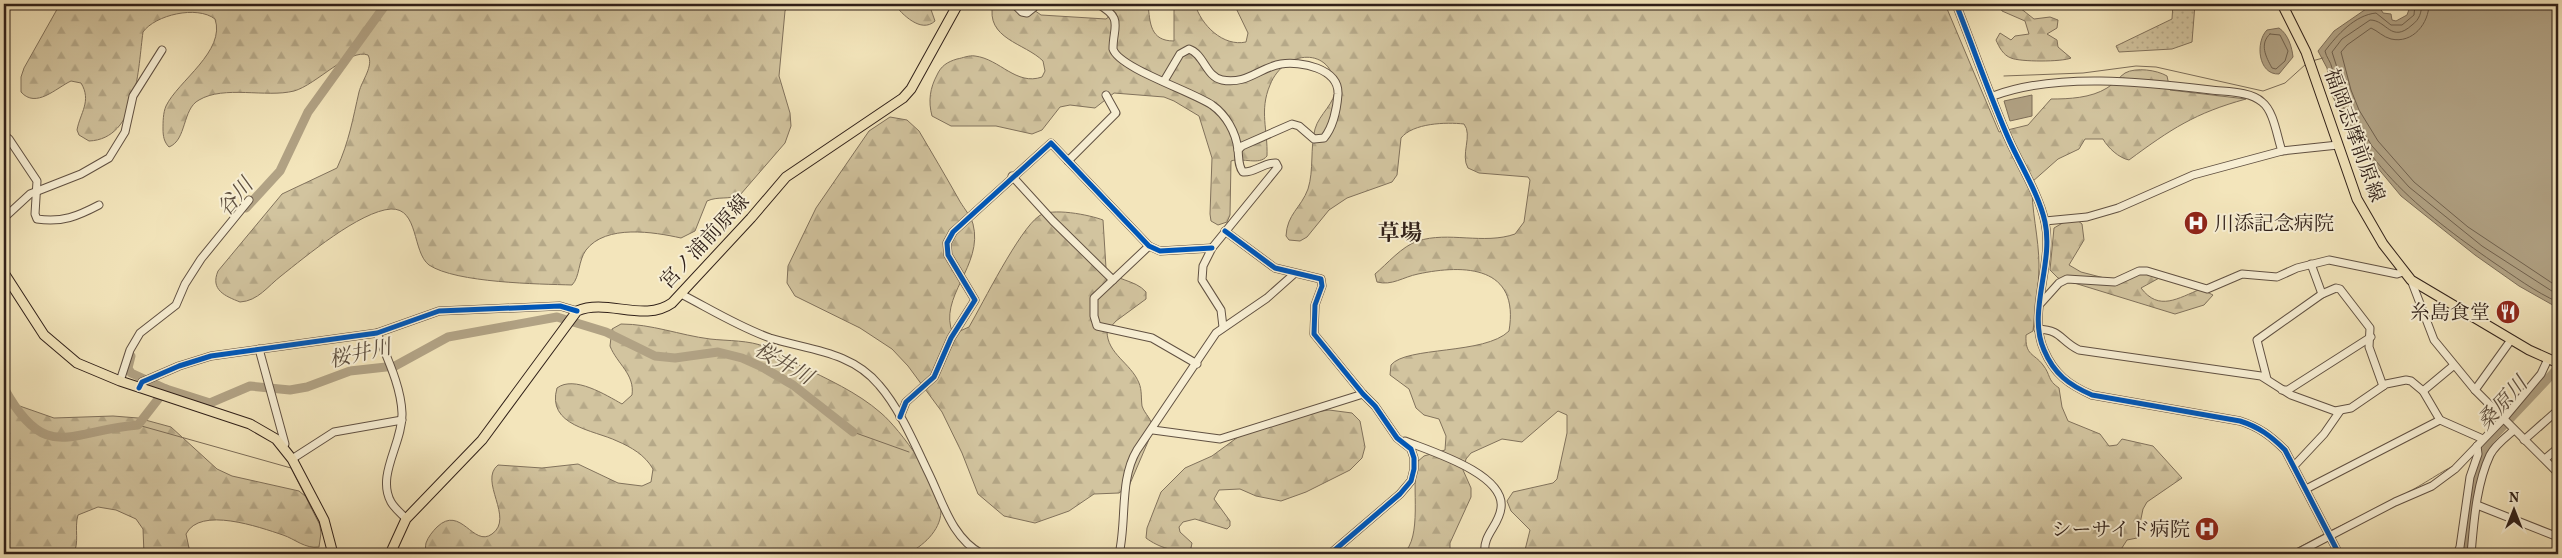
<svg xmlns="http://www.w3.org/2000/svg" width="2562" height="558" font-family="Vollkorn,'Noto Serif JP',serif">
  <style>
    .grass { fill: url(#grass-dots); stroke: #81725c }
    .forest { fill: url(#forest-firs); stroke: #81725c }
    .water { fill: #b1a284; stroke: #7d6e59 }
    .lines { fill: none; stroke-linecap: round; stroke-linejoin: round }
    .shore { stroke: #70614e; stroke-width: 1 }
    .stream { stroke: #7d6e59; stroke-width: 1 }
    .river { stroke: #b1a284; stroke-width: 9 }
    .minor-casing { stroke: #615142; stroke-width: 9 }
    .major-casing { stroke: #302019; stroke-width: 11 }
    .minor { stroke: #f7eed3; stroke-width: 7 }
    .major { stroke: #f3e5bb; stroke-width: 9 }
    .cycleway-casing { stroke: #f7eed3; stroke-width: 8 }
    .cycleway { stroke: #0057b8; stroke-width: 5 }
    .labels { text-anchor: middle; stroke-width: 4; stroke-linejoin: round; paint-order: stroke }
    .street-label { font-size: 20px; fill: #302019; stroke: #f7eed3 }
    .poi-label { font-size: 20px; fill: #302019; stroke: #f7eed3; text-anchor: end }
    .water-label { font-size: 21px; font-style: italic; fill: #5d4e3e; stroke: #f7eed3 }
    .quarter-label { font-size: 22px; font-weight: bold; fill: #302019; stroke: #f7eed3 }
  </style>
  <defs>
    <pattern id="grass-dots" width="8" height="8" patternUnits="userSpaceOnUse" patternTransform="scale(1.25)"><rect width="8" height="8" fill="#d2c49f"/><path d="M2 2h.1M6 6h.1" fill="none" stroke="#b5a888" stroke-width="1.8" stroke-linecap="round"/></pattern>
    <pattern id="forest-firs" width="22" height="20" patternUnits="userSpaceOnUse" patternTransform="scale(1.25)"><rect width="22" height="20" fill="#d2c49f"/><path d="M5 1l3.5 6h-7zM16 11l3.5 6h-7z" fill="#b5a888"/></pattern>
  </defs>
  <rect width="100%" height="100%" fill="#f3e5bb"/>
  <filter id="stains"><feTurbulence type="fractalNoise" baseFrequency=".004" numOctaves="4"/><feColorMatrix values="0 0 0 0 .2 0 0 0 0 .09 0 0 0 0 .02 0 0 0 .5 -.17"/></filter>
  <radialGradient id="worn" r=".72"><stop offset=".6" stop-color="#630" stop-opacity="0"/><stop offset="1" stop-color="#630" stop-opacity=".3"/></radialGradient>
  <path class="grass" d="M2173,4h22l-3,38 -20,7 -53,3 -3,-6 56,-27z"/>
  <g class="forest">
    <path d="M60,4h729l-4,7 -6,65 11,37 1,13 -6,17 -45,52c-12,5 -22,1 -33,6l-12,30 -14,7c-27,-6 -75,-14 -95,12 -8,11 -6,27 -14,35 -33,-1 -116,-2 -143,-20 -17,-13 -10,-57 -38,-56 -31,2 -86,48 -110,67 -13,10 -23,25 -41,26 -15,-6 -30,-12 -22,-31l64,-77 55,-26c12,-26 16,-50 22,-76 3,-12 15,-26 9,-37 -19,-7 -52,30 -74,36 -28,7 -70,-6 -95,9 -17,9 -12,40 -30,47 -5,-5 -6,-11 -6,-18 0,-7 0,-16 3,-23 12,-25 60,-55 49,-87 -18,-14 -60,-4 -72,13 -5,35 -5,107 -54,109l-10,-6 -2,-5c3,-17 15,-29 4,-47l-10,-2c-15,7 -35,28 -50,11v-15l3,-9z"/>
    <path d="M894,4h35l6,17c-14,13 -33,-7 -41,-17z"/>
    <path d="M993,4h40l1,6 7,5 65,4 5,-4 -4,-11h41c2,19 2,37 26,37v-37h21c6,21 28,43 51,38l2,-9 -14,-29h711l54,128 29,-7 23,-26c18,0 40,-1 56,-11 7,-4 12,-11 18,-15 11,-6 32,-3 42,3l3,14 76,9c-51,14 -75,30 -117,61 -10,-2 -21,-12 -26,-21h-18l-6,10 -21,10 -26,23c-1,28 7,55 7,84 0,21 -4,44 -6,65l-7,4c-1,21 8,18 17,30 8,10 4,15 16,23l3,19 6,14 32,13 9,12 8,-1 5,-6 31,7 29,32 -35,24 -4,7 -6,29 -10,2 -9,14h-594l6,-24 -19,-19 -4,-10 6,-9 40,-9 4,-4 10,-46v-18l-9,-4 -36,31 -20,-3 -31,14 -5,6 -3,11 8,18v9l-21,46v11h-47c20,-17 8,-67 14,-92l7,-6 21,-6 1,-14 -7,-17 -15,-4 -8,-7 -7,-19 -19,-14 1,-10c15,-19 94,-10 118,-34 11,-65 -44,-67 -91,-57 -15,3 -26,12 -41,8l-2,-8c12,-10 27,-28 43,-33 30,-10 66,4 97,-7l9,-12 6,-42 -2,-3 -49,-4 -11,-5c-8,-13 5,-33 -4,-44 -18,-2 -51,-1 -63,14l-4,37 -5,7 -45,16 -18,12 -22,27 -7,4 -11,-1 -3,-4c1,-22 15,-28 22,-47 6,-19 2,-41 7,-60 4,-15 21,-26 20,-41 -2,-42 -51,-39 -65,-3 -11,26 -2,45 -3,71 -8,10 -24,1 -36,5l-1,54 -3,7 -9,3 -7,-4 -1,-7 2,-56 -13,-42 -25,-15 -10,-4 -50,-4 -19,15 -25,-3 -10,2 -18,23 -10,4 -36,-8h-45l-19,-10c-4,-15 -2,-28 5,-41 4,-9 10,-13 20,-16 6,-1 12,-4 18,-3 25,3 41,30 67,21l3,-6 -2,-10c-18,-18 -58,-22 -50,-57z"/>
    <path d="M2001,4h14l19,15 16,-2 8,3 -1,8 -10,6 10,6 1,7 13,11c-9,4 -51,4 -60,0 -8,-3 -12,-11 -15,-18l4,-7 11,7 4,-4 14,-2 -4,-13 -23,-10 -2,-6z"/>
    <path d="M890,117l17,3 12,11c13,22 26,44 39,67 4,8 13,18 15,26 11,42 -36,73 -20,110l16,-7c14,-24 50,-97 70,-111 12,-9 51,-1 64,4l3,48c8,13 29,11 40,24v7l-30,22 -9,10c0,23 24,32 32,52 3,7 2,15 3,23 3,9 10,12 11,24l-24,56 -10,7 -25,1 -25,17 -34,12 -31,-7 -26,-22 -16,-41 -20,-41 -34,-46 -16,-17 -32,-21 -65,-32 -8,-13 1,-17 28,-58 53,-77z"/>
    <path d="M2077,220l5,4 2,16 -15,25 12,7 35,9 22,-13 23,9 -20,11c18,24 37,10 60,1l12,6 -9,10 -29,9 -117,-36 -8,-8 4,-42 12,-7z"/>
    <path d="M621,324c31,0 58,11 89,15 18,2 39,1 56,8 12,4 22,12 33,18 28,14 58,27 82,48 19,16 61,73 60,99 -1,19 -18,34 -34,42h-482c1,-4 0,-7 1,-11 2,-6 7,-12 11,-16 24,-23 36,21 55,7 23,-16 -14,-53 6,-69l44,3 36,-4 40,19 24,3 9,-4 2,-13c-8,-14 -22,-22 -36,-28 -23,-11 -71,-15 -60,-53 17,-13 49,7 65,16l10,-9c3,-21 -15,-31 -22,-49l2,-17z"/>
    <path d="M4,396l10,8 40,14 59,-2 25,2 33,9 46,42 15,7 67,15 12,10 7,13 3,19 -2,14c-14,2 -24,-8 -36,-12 -24,-8 -83,-29 -97,-1l3,14 8,6h-53l-1,-25 -7,-10 -20,-9 -18,-3 -20,8c-4,13 2,29 -5,39h-69v-64l2,-5 -2,-10z"/>
    <path d="M1329,410l23,3 8,8 5,26 -3,11 -12,12 -44,22 -25,9 -25,-5 -16,-7 -21,1 -5,9 16,22v5l-3,3 -32,-10 -12,3 -4,5 1,5 12,11 -1,5c-14,6 -33,-1 -45,-10l1,-10 14,-36 24,-24 27,-12 26,-19 38,-19z"/>
  </g>
  <g class="water">
    <path d="M2411,4h147v304l-39,-22 -44,-31 -74,-59 -49,-59 -20,-42 -5,-27 -9,-17 16,-20 32,-22 13,-3 4,7 8,1 1,6 4,1 11,-6z"/>
    <path d="M2279,28c9,6 13,19 14,29l-14,17c-21,1 -24,-32 -12,-44z"/>
    <path d="M2032,95v21l-22,5 -6,-20z"/>
  </g>
  <g class="lines">
    <g class="shore">
      <path d="M2415,4l-1,11 -12,10h-11l-15,-12c-21,2 -39,22 -51,38 1,6 6,11 7,17 15,87 92,146 161,194 21,14 42,30 65,40"/>
      <path d="M2422,4c-1,9 -2,15 -10,21 -21,19 -25,-5 -42,-5l-28,19 -10,13 20,62 20,32 37,41 73,59 76,49"/>
      <path d="M2429,4c0,19 -16,40 -38,35 -8,-2 -13,-8 -20,-11l-24,17 -6,7 10,38 8,20 19,31 36,41 54,45 90,60"/>
      <path d="M2270,34l10,1 8,16 -3,10 -9,8 -4,-1c-6,-11 -13,-24 -2,-34z"/>
    </g>
    <g class="stream">
      <path d="M2312,61l11,-3"/>
      <path d="M2004,76l79,-3 53,-7 20,1 107,24 22,-8 21,-19"/>
      <path d="M138,425l153,43 31,61"/>
      <path d="M853,432l56,20"/>
      <path d="M2479,450l10,-9"/>
      <path d="M2408,492c10,-4 40,-25 46,-26"/>
      <path d="M2330,531l21,-10"/>
      <path d="M2287,554l37,-20"/>
    </g>
    <g class="river">
      <path d="M246,208l34,-37 28,-59 78,-108"/>
      <path d="M131,356l-3,12 3,5 35,16 44,14 40,-17 40,4 17,-3 43,-16 45,-5 53,-29 109,-20 49,15 49,24 20,2 43,-6 24,6 20,9 31,18 60,47"/>
      <path d="M4,388c42,77 66,42 134,37l28,-36"/>
      <path d="M2465,554l10,-71 14,-42 69,-73"/>
    </g>
    <g class="minor-casing">
      <g id="minor">
        <path d="M1014,4l8,8 5,1 11,-9"/>
        <path d="M1098,4c26,15 15,22 15,45 6,19 78,42 99,56 14,10 24,27 26,45 1,8 0,16 5,22 12,1 21,-10 33,-9l2,4 -66,81 -9,18 -1,14 19,30 2,17"/>
        <path d="M1956,4c18,45 34,93 54,138 12,26 29,53 35,80 9,42 -18,90 -1,128 10,24 25,35 48,45l148,26c19,6 31,15 45,29l54,104"/>
        <path d="M1164,81l16,-27 9,-5c15,5 17,28 33,31 25,5 38,-13 59,-16 19,-3 58,4 57,30 -1,14 -5,33 -14,44l-10,1 -15,-13 -7,-2 -50,22 -4,4"/>
        <path d="M1993,96c64,-24 151,-14 218,-6 15,2 39,1 51,12 12,9 15,35 20,49"/>
        <path d="M4,135l5,4 28,42 -2,33 2,5c25,4 41,-3 62,-14"/>
        <path d="M1068,161l48,-48 -10,-18"/>
        <path d="M1012,176l41,45 60,59"/>
        <path d="M4,218l26,-24 51,-20 28,-16 16,-26 8,-36 29,-46"/>
        <path d="M2045,221l42,-4 31,-9 75,-33 89,-24 56,-6"/>
        <path d="M1225,231l50,37 46,11 1,7 -7,19 -1,29 49,60 12,12 22,32 14,11 3,9v11l-3,12 -11,13 -70,60"/>
        <path d="M1149,246l-55,52v18l3,10 55,12 45,26"/>
        <path d="M2311,264l11,30"/>
        <path d="M2411,280l23,60 41,50 83,83"/>
        <path d="M681,294c29,15 58,33 89,44 38,12 81,13 109,47 21,24 36,60 50,89 14,29 23,64 53,80"/>
        <path d="M2041,303l18,-20 8,-4 48,3 24,-11h8l60,18 35,-15 35,3 20,-9 32,-8 68,14 6,-2"/>
        <path d="M2038,329c24,1 22,12 41,21l182,26 30,19 44,16 16,-3 35,-24 20,-4 5,1 12,10 17,29"/>
        <path d="M377,333c10,25 24,53 25,80 1,30 -26,62 -11,89 4,7 11,12 15,17"/>
        <path d="M259,349l26,95 -2,2"/>
        <path d="M2267,379l-10,-39 65,-46 14,-6 4,1 30,39 -1,19 14,39"/>
        <path d="M120,381l10,-31 10,-17 36,-28 9,-21 16,-25 48,-59"/>
        <path d="M139,388l3,-6 37,-16 32,-10 166,-23 62,-22 121,-5 17,5"/>
        <path d="M2282,390h6l83,-53"/>
        <path d="M2475,390l36,-50"/>
        <path d="M2423,391l30,-25"/>
        <path d="M900,417l6,-15 28,-25 17,-39 24,-38 -27,-45 -1,-12 6,-11 98,-89 98,103 11,5 52,-3"/>
        <path d="M1153,430l67,9 143,-45"/>
        <path d="M2524,440l34,-30"/>
        <path d="M1405,441c25,10 101,33 96,67 -2,18 -19,27 -16,46"/>
        <path d="M292,459l42,-27 68,-12"/>
        <path d="M2545,459l13,-11"/>
        <path d="M2294,466l30,-32 16,-23"/>
        <path d="M2306,489l134,-69 43,19"/>
        <path d="M2477,505l81,32"/>
        <path d="M1119,554c8,-33 0,-74 18,-104l79,-117 51,-35 27,-24"/>
        <path d="M2295,554l100,-52 37,-16 23,-17 50,-52 36,-43 7,-15"/>
        <path d="M2457,554l3,-7 10,-70 8,-23 -1,-8"/>
        <path d="M2471,554c3,-32 5,-69 19,-99 5,-10 16,-18 24,-25"/>
      </g>
    </g>
    <g class="major-casing">
      <g id="major">
        <path d="M2282,4l24,48 51,147 26,45 28,36 118,70 29,13"/>
        <path d="M4,273l40,62 33,28 43,18 130,43 26,15 16,20 32,61 9,34"/>
        <path d="M390,554l16,-35 76,-79 95,-129c30,-13 67,12 95,-8l79,-85 35,-41 117,-79 8,-9 47,-85"/>
      </g>
    </g>
    <use href="#minor" class="minor"/>
    <use href="#major" class="major"/>
    <g class="cycleway-casing">
      <g id="cycleway">
        <path d="M1956,4c18,45 34,93 54,138 12,26 29,53 35,80 9,42 -18,90 -1,128 10,24 25,35 48,45l148,26c19,6 31,15 45,29l54,104"/>
        <path d="M1225,231l50,37 46,11 1,7 -7,19 -1,29 49,60 12,12 22,32 14,11 3,9v11l-3,12 -11,13 -70,60"/>
        <path d="M139,388l3,-6 37,-16 32,-10 166,-23 62,-22 121,-5 17,5"/>
        <path d="M900,417l6,-15 28,-25 17,-39 24,-38 -27,-45 -1,-12 6,-11 98,-89 98,103 11,5 52,-3"/>
      </g>
    </g>
    <use href="#cycleway" class="cycleway"/>
  </g>
  <defs>
    <g id="hospital-disc" transform="scale(1.25)"><circle r="9.5" fill="#8f2418" stroke="#f7eed3"/><path d="M-5-5h3v3.5h4V-5h3V5h-3V1.5h-4V5h-3Z" fill="#fff"/></g>
    <g id="restaurant-disc" transform="scale(1.25)"><circle r="9.5" fill="#8f2418" stroke="#f7eed3"/><path d="M-5-6h1v4h1v-4h1v4h1v-4h1v5L-1.5 .5V6h-2V.5L-5-1ZM5-6V6H3V1.5H1.5Q1.5-4 5-6Z" fill="#fff"/></g>
  </defs>
  <g fill-rule="evenodd">
    <use href="#hospital-disc" x="2196" y="223"/>
    <use href="#restaurant-disc" x="2508" y="312"/>
    <use href="#hospital-disc" x="2207" y="529"/>
  </g>
  <g class="labels">
    <g class="street-label">
      <text transform="translate(2355 135) rotate(70)" y="7">福岡志摩前原線</text>
      <text transform="translate(704 241) rotate(-47)" y="7">宮ノ浦前原線</text>
    </g>
    <g class="poi-label">
      <text x="2214" y="230" text-anchor="start">川添記念病院</text>
      <text x="2490" y="319">糸島食堂</text>
      <text x="2190" y="536">シーサイド病院</text>
    </g>
    <g class="water-label">
      <text transform="translate(235 197) rotate(-50)" y="7">谷川</text>
      <text transform="translate(360 353) rotate(-13)" y="7">桜井川</text>
      <text transform="translate(784 363) rotate(30)" y="7">桜井川</text>
      <text transform="translate(2502 403) rotate(-48)" y="7">桑原川</text>
    </g>
    <g class="quarter-label">
      <text x="1400" y="240">草場</text>
    </g>
  </g>
  <rect width="2562" height="558" fill="none" stroke="#f3e5bb" stroke-width="20"/>
  <rect x="5" y="5" width="2552" height="548" fill="none" stroke="#302019" stroke-width="2.5"/>
  <rect x="10" y="10" width="2542" height="538" fill="none" stroke="#302019"/>
  <g transform="translate(2514 510)" stroke="#f7eed3" stroke-width="4" paint-order="stroke">
  <path d="M0-4L9 19L0 12L-9 19Z" fill="#302019"/>
  <text y="-8" font-size="14" font-weight="bold" text-anchor="middle" fill="#302019">N</text>
  </g>
  <rect width="100%" height="100%" filter="url(#stains)"/>
  <rect width="100%" height="100%" fill="url(#worn)"/>
</svg>
